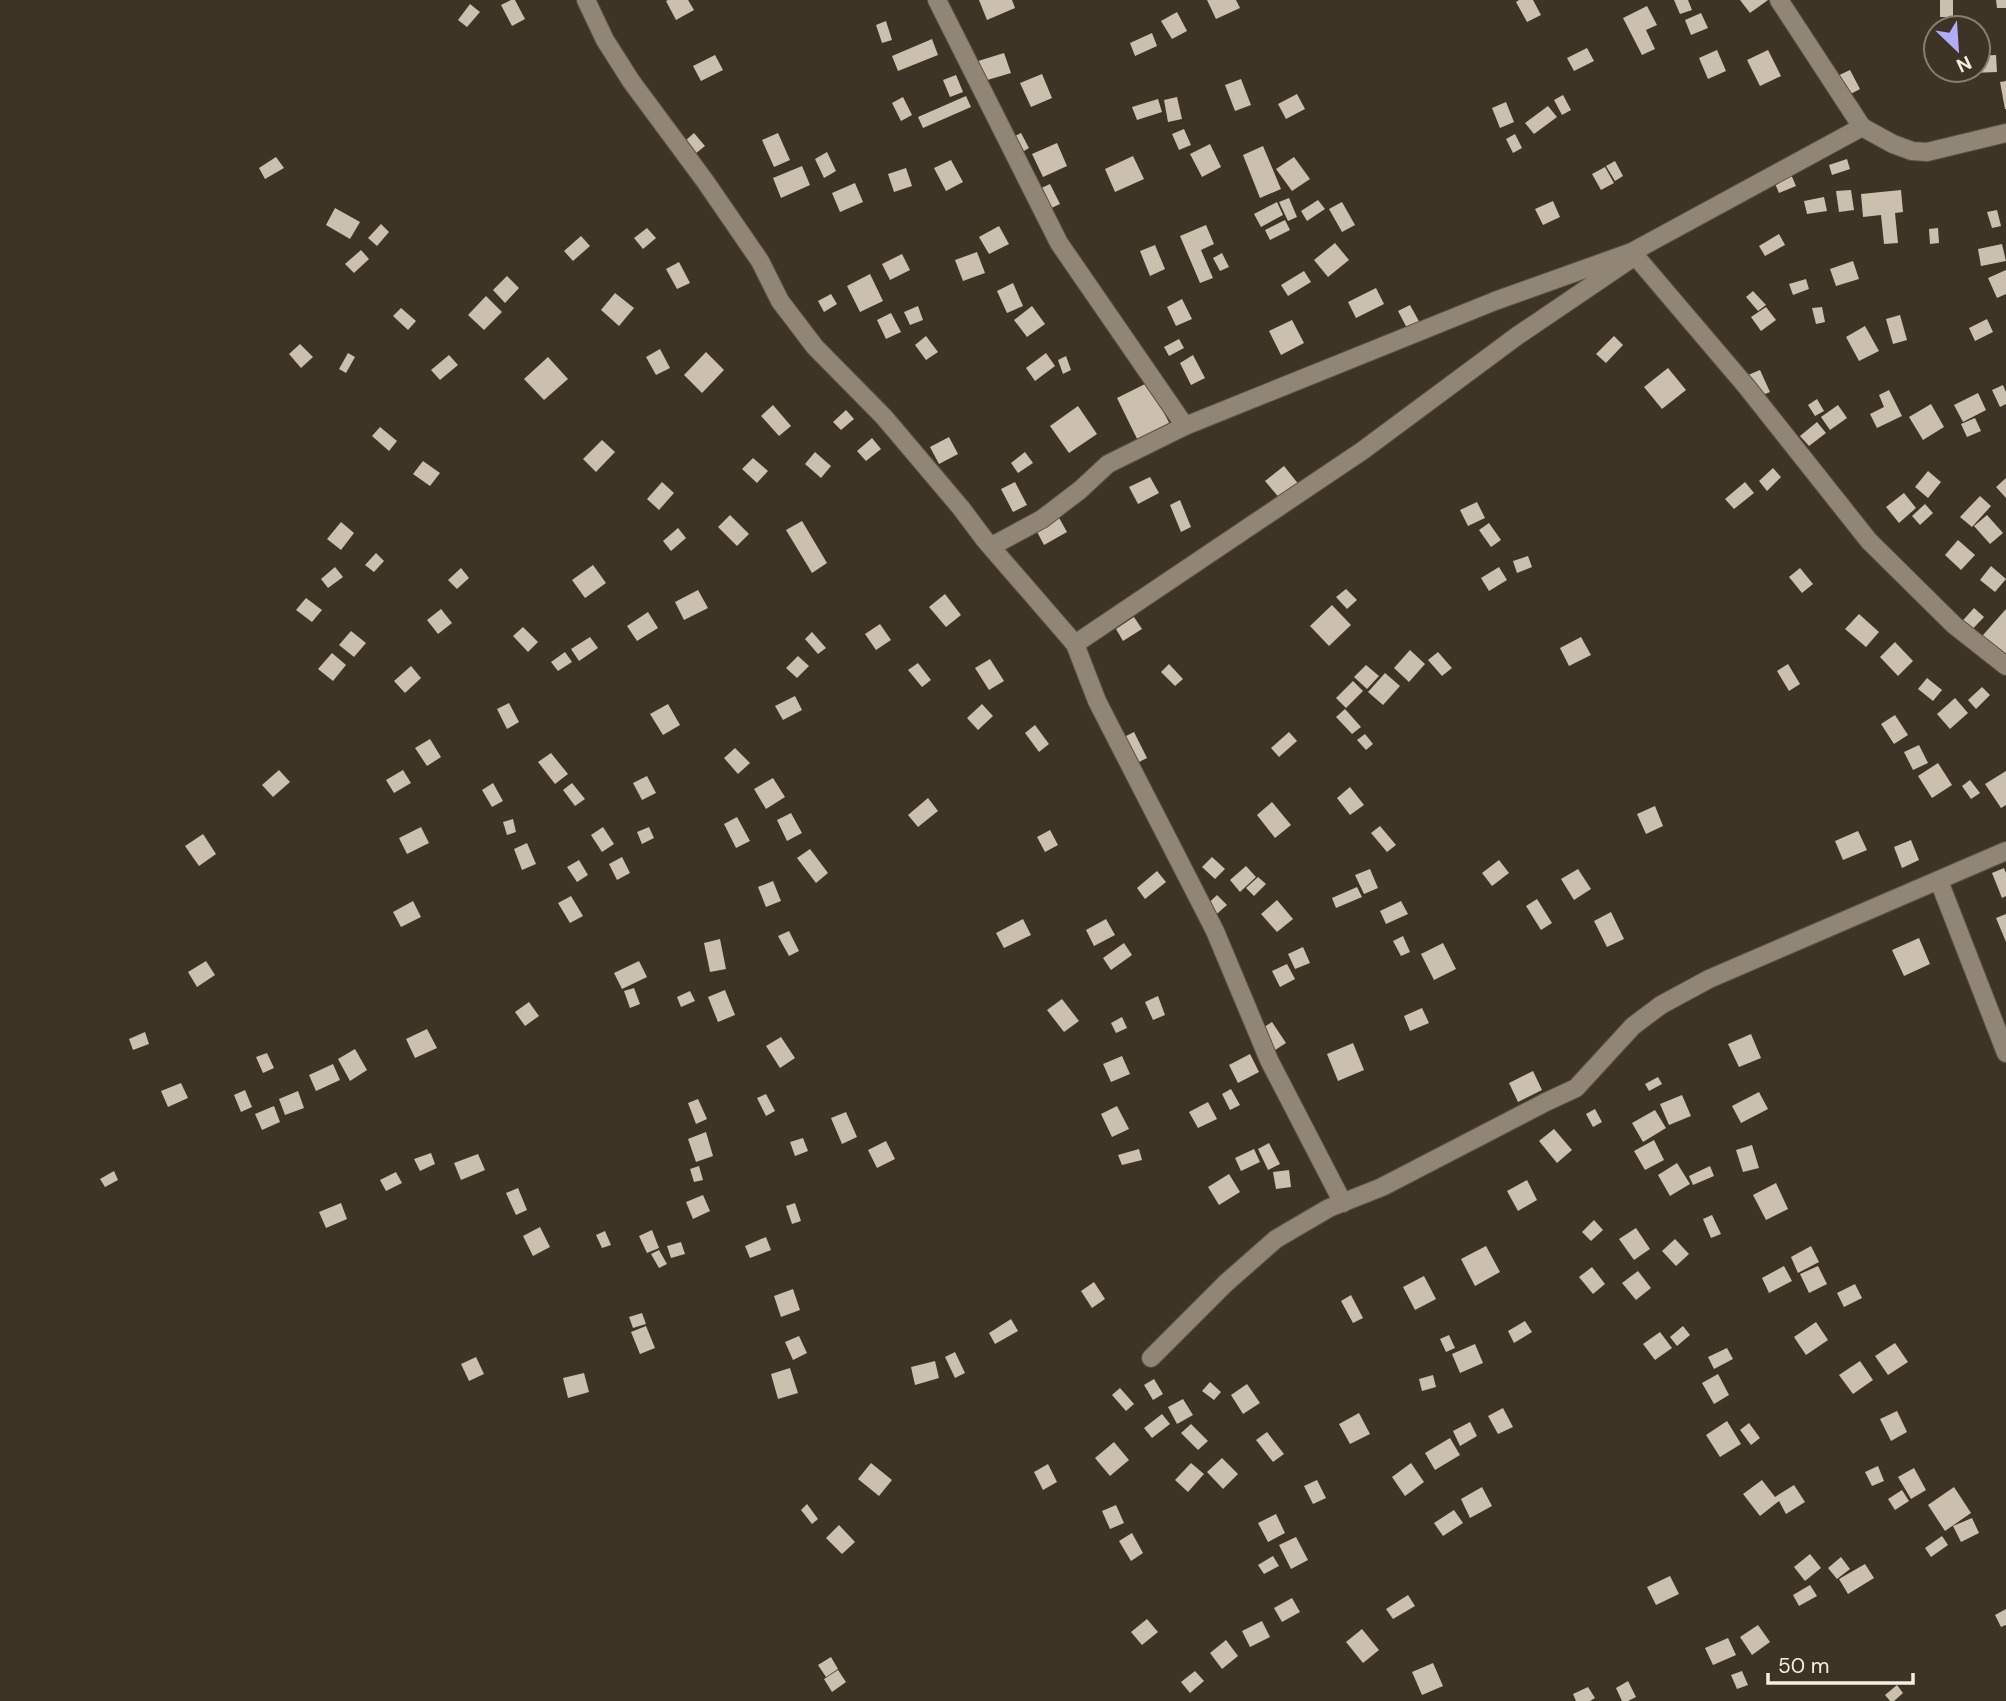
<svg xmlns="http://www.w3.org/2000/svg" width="2006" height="1701" font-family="'DM Sans',sans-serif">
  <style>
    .building { fill: #cbbfae }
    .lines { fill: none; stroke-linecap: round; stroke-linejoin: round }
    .minor-casing { stroke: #5b5346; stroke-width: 20 }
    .minor { stroke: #918676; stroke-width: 18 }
  </style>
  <rect width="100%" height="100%" fill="#3e3426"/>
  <g class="building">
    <path d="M511,0h4l10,19 -13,7 -11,-21z"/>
    <path d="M668,0h20l6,10 -18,10 -10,-19z"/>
    <path d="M979,0h33l3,8 -28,12z"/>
    <path d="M1207,0h29l4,8 -24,11z"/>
    <path d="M1519,0h14l8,15 -14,7 -11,-20z"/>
    <path d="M1674,0h14l4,10 -12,4z"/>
    <path d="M1740,0h28l-18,13z"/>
    <rect x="1940" y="0" width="13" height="17"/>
    <path d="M1996,0h10v8h-9z"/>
    <path d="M470,4l10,8 -13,15 -9,-7z"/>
    <path d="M1647,6l10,19 -11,5 9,19 -13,6 -19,-37z"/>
    <path d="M1177,12l10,19 -15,8 -11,-18z"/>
    <path d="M1701,13l7,15 -17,7 -6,-15z"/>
    <path d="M886,21l6,19 -10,3 -6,-18z"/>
    <path d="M1152,33l5,13 -22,10 -5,-13z"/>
    <path d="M932,39l6,16 -40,16 -6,-15z"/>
    <path d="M1587,48l7,13 -20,10 -7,-13z"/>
    <path d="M1717,50l9,21 -18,8 -9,-21z"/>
    <path d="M1768,50l13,26 -21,10 -13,-26z"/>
    <path d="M1004,53l7,20 -27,8 -6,-20z"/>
    <path d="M715,55l8,15 -22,11 -8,-15z"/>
    <path d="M1996,55l1,17 -25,1v-3h6v-14z"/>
    <path d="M1850,70l10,19 -17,9 -10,-20z"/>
    <path d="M1042,74l10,24 -21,9 -11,-24z"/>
    <path d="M956,75l7,17 -13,5 -7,-17z"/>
    <path d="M1241,79l10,26 -16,6 -10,-26z"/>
    <path d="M2006,81v28h-1l-5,-27z"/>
    <path d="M1297,94l8,15 -19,10 -8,-15z"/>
    <path d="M1563,95l8,15 -9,5 -8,-15z"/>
    <path d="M966,96l5,11 -48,21 -5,-11z"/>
    <path d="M903,97l9,18 -11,6 -9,-18z"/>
    <path d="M1177,97l5,22 -14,3 -4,-22z"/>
    <path d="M1158,99l4,13 -25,8 -5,-13z"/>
    <path d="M1506,102l8,20 -14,6 -8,-20z"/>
    <path d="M1548,106l9,11 -23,17 -9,-11z"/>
    <path d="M1184,129l7,16 -12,5 -7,-16z"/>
    <path d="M694,133l11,13 -10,8 -10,-13z"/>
    <path d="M778,133l12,27 -16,7 -12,-27z"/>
    <path d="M1021,133l8,15 -10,6 -8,-16z"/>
    <path d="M1515,134l7,14 -9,5 -7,-14z"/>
    <path d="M1057,143l10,23 -24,11 -11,-23z"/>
    <path d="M1210,144l11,23 -19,10 -12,-23z"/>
    <path d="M1263,146l18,43 -21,9 -17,-43z"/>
    <path d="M827,152l9,19 -12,7 -9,-19z"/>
    <path d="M1133,156l11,23 -29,13 -10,-23z"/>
    <path d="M276,157l8,11 -19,11 -6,-11z"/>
    <path d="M1294,157l16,22 -18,12 -16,-22z"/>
    <path d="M1847,159l3,10 -18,6 -3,-10z"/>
    <path d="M951,160l12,22 -17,9 -12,-23z"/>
    <path d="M1615,161l8,15 -8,5 -9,-15z"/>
    <path d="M802,166l8,19 -29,13 -8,-20z"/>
    <path d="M1605,167l9,16 -13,7 -9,-16z"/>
    <path d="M906,168l6,18 -18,6 -6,-18z"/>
    <path d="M1790,172l6,14 -17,7 -6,-14z"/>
    <path d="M855,183l8,19 -23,10 -8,-19z"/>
    <path d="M1050,184l10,20 -15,7 -10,-20z"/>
    <path d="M1851,190l3,20 -15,2 -3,-21z"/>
    <path d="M1901,190l2,22 -8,1 3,30 -14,1 -3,-29 -18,2 -2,-23z"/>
    <path d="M1824,197l3,14 -20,3 -3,-13z"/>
    <path d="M1289,198l8,19 -9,4 -9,-19z"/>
    <path d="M1318,200l7,9 -18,12 -6,-10z"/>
    <path d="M1553,201l7,16 -17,8 -8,-16z"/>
    <path d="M1277,202l6,13 -22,12 -7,-13z"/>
    <path d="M1342,202l13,23 -13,7 -13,-23z"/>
    <path d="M335,208l25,14 -10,17 -24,-14z"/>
    <path d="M1997,210l4,16 -9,2 -5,-16z"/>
    <path d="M1285,220l5,10 -20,10 -5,-10z"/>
    <path d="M381,224l8,8 -12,14 -9,-8z"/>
    <path d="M1206,225l8,19 -13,6 12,28 -13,5 -20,-47z"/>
    <path d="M999,226l10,18 -20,10 -10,-17z"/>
    <path d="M647,228l9,10 -13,11 -9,-11z"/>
    <path d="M1938,228l1,15 -9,1 -1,-15z"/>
    <path d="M1779,234l6,11 -20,11 -6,-10z"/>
    <path d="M581,236l9,10 -17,15 -9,-10z"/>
    <path d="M1335,243l14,17 -21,17 -14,-17z"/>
    <path d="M2002,244l4,17 -25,5 -3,-17z"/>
    <path d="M1155,245l10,24 -15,7 -10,-25z"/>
    <path d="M361,250l8,9 -15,14 -9,-9z"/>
    <path d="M977,252l8,21 -22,8 -8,-21z"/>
    <path d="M1222,253l7,14 -9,4 -7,-13z"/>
    <path d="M902,254l8,16 -20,10 -8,-16z"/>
    <path d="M1853,261l6,18 -23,7 -6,-17z"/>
    <path d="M679,262l11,21 -13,6 -11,-20z"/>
    <path d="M2006,270v24l-9,4 -9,-20z"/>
    <path d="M1304,271l7,11 -23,14 -7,-11z"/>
    <path d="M870,274l13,27 -23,11 -13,-26z"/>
    <path d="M507,276l12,12 -14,15 -12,-13z"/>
    <path d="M1806,279l3,10 -16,6 -4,-11z"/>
    <path d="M1013,283l10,23 -16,7 -10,-22z"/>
    <path d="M1376,288l8,16 -28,14 -8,-16z"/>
    <path d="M1753,291l13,14 -8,6 -12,-14z"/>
    <path d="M615,293l19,15 -15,18 -18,-16z"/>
    <path d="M831,294l6,10 -13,8 -6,-11z"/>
    <path d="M486,296l16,16 -18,18 -16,-15z"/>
    <path d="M1182,299l10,20 -16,7 -9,-19z"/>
    <path d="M1410,305l11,20 -12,7 -11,-21z"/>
    <path d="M918,306l5,14 -13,5 -6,-13z"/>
    <path d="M1032,306l13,18 -18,13 -13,-17z"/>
    <path d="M1766,307l10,13 -15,11 -10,-14z"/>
    <path d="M1822,307l3,15 -9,2 -4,-16z"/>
    <path d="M401,308l15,13 -8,9 -15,-14z"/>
    <path d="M891,313l10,19 -15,7 -9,-19z"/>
    <path d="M1900,315l7,25 -14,4 -7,-25z"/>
    <path d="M1987,319l6,13 -18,9 -6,-13z"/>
    <path d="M1292,320l12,23 -23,12 -12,-24z"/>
    <path d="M1865,326l14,25 -20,10 -13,-24z"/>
    <path d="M926,336l12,16 -12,8 -11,-15z"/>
    <path d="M1614,336l9,9 -17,18 -10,-9z"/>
    <path d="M1179,339l5,9 -15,8 -5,-9z"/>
    <path d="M300,344l13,13 -12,11 -12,-14z"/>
    <path d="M660,349l10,19 -14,7 -10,-18z"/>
    <path d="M706,352l18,18 -22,23 -18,-18z"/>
    <path d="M348,353l7,4 -9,16 -7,-4z"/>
    <path d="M1046,353l9,13 -20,15 -9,-13z"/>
    <path d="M449,355l9,10 -18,15 -9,-10z"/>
    <path d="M1193,355l12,23 -14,7 -11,-22z"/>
    <path d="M1066,356l5,14 -8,4 -5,-14z"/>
    <path d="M548,357l20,22 -24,21 -20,-21z"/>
    <path d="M1668,368l18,22 -24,19 -18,-22z"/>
    <path d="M1760,370l10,22 -12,5 -10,-22z"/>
    <path d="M1149,382l28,57 -32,16 -28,-57z"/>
    <path d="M2003,385l3,7v12l-6,3 -8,-17z"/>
    <path d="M1889,390l13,26 -25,12 -7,-14 14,-7 -5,-12z"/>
    <path d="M1978,393l8,17 -23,12 -9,-17z"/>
    <path d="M1817,399l7,12 -9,5 -7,-11z"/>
    <path d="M1931,404l13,23 -21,13 -14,-23z"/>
    <path d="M773,405l18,21 -12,10 -18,-20z"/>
    <path d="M1838,405l9,13 -17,12 -9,-13z"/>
    <path d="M1078,406l19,28 -28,19 -19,-27z"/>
    <path d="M846,410l8,9 -13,11 -8,-8z"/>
    <path d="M1975,418l6,13 -14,6 -6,-13z"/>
    <path d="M1817,422l9,11 -17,13 -9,-10z"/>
    <path d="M380,427l17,14 -8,10 -17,-15z"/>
    <path d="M949,437l9,17 -19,10 -9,-17z"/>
    <path d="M872,438l9,11 -15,12 -9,-10z"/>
    <path d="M602,440l13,12 -19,20 -13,-13z"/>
    <path d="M815,452l16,14 -10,12 -16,-14z"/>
    <path d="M1025,452l8,11 -15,10 -7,-10z"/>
    <path d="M753,458l15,13 -11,12 -15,-14z"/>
    <path d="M423,461l17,12 -10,13 -17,-12z"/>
    <path d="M1284,466l16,20 -18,15 -17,-20z"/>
    <path d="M1773,468l8,9 -14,14 -8,-10z"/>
    <path d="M1928,471l13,11 -13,16 -13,-11z"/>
    <path d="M1150,477l9,16 -21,11 -9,-17z"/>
    <path d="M2006,478v20l-10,-11z"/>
    <path d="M662,482l12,11 -15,17 -12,-11z"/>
    <path d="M1015,482l12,23 -14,7 -12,-23z"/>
    <path d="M1745,482l9,11 -20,16 -9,-10z"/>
    <path d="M1904,493l12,15 -17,15 -13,-16z"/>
    <path d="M1980,496l11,10 -19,21 -12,-10z"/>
    <path d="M1180,500l11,27 -10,5 -11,-27z"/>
    <path d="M1477,502l8,16 -17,8 -8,-16z"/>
    <path d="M1925,504l8,9 -13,12 -8,-9z"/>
    <path d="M730,515l19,19 -12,12 -19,-19z"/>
    <path d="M1987,515l16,18 -13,11 -16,-18z"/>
    <path d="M1058,516l9,16 -23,13 -9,-17z"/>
    <path d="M802,521l25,42 -15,10 -26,-43z"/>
    <path d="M341,522l13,11 -13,17 -14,-11z"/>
    <path d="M1489,523l12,17 -10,7 -12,-17z"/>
    <path d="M678,528l8,10 -15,13 -8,-10z"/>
    <path d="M1958,540l17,15 -14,15 -16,-15z"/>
    <path d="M376,553l8,8 -10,11 -9,-7z"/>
    <path d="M1528,556l4,11 -15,6 -4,-12z"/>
    <path d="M593,565l13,18 -21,15 -13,-18z"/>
    <path d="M1991,566l15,13 -11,13 -15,-12z"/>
    <path d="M335,567l8,10 -15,11 -7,-9z"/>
    <path d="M1499,567l8,13 -18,11 -8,-13z"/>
    <path d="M461,568l8,10 -12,11 -9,-9z"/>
    <path d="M1800,568l13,16 -11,9 -13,-16z"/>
    <path d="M1346,589l11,11 -10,9 -11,-12z"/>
    <path d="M698,590l10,18 -24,12 -9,-18z"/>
    <path d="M945,594l16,21 -15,12 -17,-20z"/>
    <path d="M306,598l16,12 -10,12 -16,-12z"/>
    <path d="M1332,605l19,20 -22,21 -19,-20z"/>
    <path d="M1974,608l10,9 -17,18 -10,-8z"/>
    <path d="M441,609l11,14 -14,11 -11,-14z"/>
    <path d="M2006,609v60l-30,-26z"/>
    <path d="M648,612l10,16 -21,13 -10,-15z"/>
    <path d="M1859,614l20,18 -13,15 -21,-18z"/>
    <path d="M1134,617l8,12 -19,12 -7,-12z"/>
    <path d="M880,624l11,16 -15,10 -11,-16z"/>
    <path d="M523,627l15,15 -10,10 -15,-16z"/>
    <path d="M351,631l15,12 -12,14 -15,-12z"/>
    <path d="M812,632l14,16 -8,6 -13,-15z"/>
    <path d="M590,637l8,11 -19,13 -8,-12z"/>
    <path d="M1581,637l10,18 -22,11 -9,-18z"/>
    <path d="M1895,642l18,19 -15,15 -18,-19z"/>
    <path d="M1410,650l15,14 -16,18 -15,-14z"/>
    <path d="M565,652l7,10 -14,9 -7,-9z"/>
    <path d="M1438,652l14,16 -10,8 -14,-16z"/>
    <path d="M332,653l14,12 -13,16 -15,-12z"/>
    <path d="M798,656l11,10 -12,12 -11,-10z"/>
    <path d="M990,659l14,22 -15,9 -14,-22z"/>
    <path d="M918,663l13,17 -9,7 -14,-17z"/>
    <path d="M1169,664l14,15 -8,7 -14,-14z"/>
    <path d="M1788,664l12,20 -11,7 -12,-20z"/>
    <path d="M1366,665l13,11 -12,13 -13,-12z"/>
    <path d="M411,666l10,12 -16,15 -11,-12z"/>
    <path d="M1385,673l15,13 -17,19 -15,-13z"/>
    <path d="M1927,678l15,12 -9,11 -15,-12z"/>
    <path d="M1353,681l10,10 -17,17 -10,-10z"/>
    <path d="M1982,687l8,8 -14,14 -8,-9z"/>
    <path d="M795,696l7,14 -19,10 -8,-14z"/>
    <path d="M1955,698l13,15 -18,16 -13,-15z"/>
    <path d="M509,703l10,19 -12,7 -10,-20z"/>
    <path d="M668,704l12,21 -17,10 -13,-21z"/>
    <path d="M982,704l11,12 -15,14 -11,-12z"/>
    <path d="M1345,709l16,18 -9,7 -16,-17z"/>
    <path d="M1895,715l13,20 -14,9 -13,-20z"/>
    <path d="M1035,725l14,19 -10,8 -14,-19z"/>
    <path d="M1134,732l13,26 -12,6 -13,-26z"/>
    <path d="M1289,732l8,9 -18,16 -8,-9z"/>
    <path d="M1365,734l8,10 -7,6 -9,-10z"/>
    <path d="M430,739l11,18 -14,9 -12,-18z"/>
    <path d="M1919,745l9,18 -15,7 -9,-18z"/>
    <path d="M735,748l15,15 -12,11 -14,-16z"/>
    <path d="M551,753l17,21 -13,10 -17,-22z"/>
    <path d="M1938,763l14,22 -20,13 -14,-22z"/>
    <path d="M279,770l11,12 -17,15 -11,-12z"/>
    <path d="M403,770l8,13 -17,10 -8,-13z"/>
    <path d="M2006,771v34l-5,3 -16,-24z"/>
    <path d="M647,776l9,17 -14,7 -9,-17z"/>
    <path d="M773,778l12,19 -19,12 -12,-20z"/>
    <path d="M1970,780l10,13 -9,6 -9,-13z"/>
    <path d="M493,783l10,18 -11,6 -10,-17z"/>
    <path d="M572,783l13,16 -10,7 -12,-16z"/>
    <path d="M1350,787l14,18 -14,10 -13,-17z"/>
    <path d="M928,798l10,13 -20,16 -10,-12z"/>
    <path d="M1272,802l19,23 -16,13 -18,-23z"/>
    <path d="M1655,806l8,20 -17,8 -9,-20z"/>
    <path d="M791,813l11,20 -15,8 -10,-21z"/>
    <path d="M737,817l13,24 -14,7 -12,-24z"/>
    <path d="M513,819l3,13 -9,3 -4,-13z"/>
    <path d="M1380,826l16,19 -9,7 -16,-19z"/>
    <path d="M421,827l8,16 -22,11 -8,-16z"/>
    <path d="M603,827l11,17 -12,8 -11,-17z"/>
    <path d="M649,827l5,11 -12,6 -5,-12z"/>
    <path d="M1050,830l8,15 -13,7 -8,-15z"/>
    <path d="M1858,831l9,19 -24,10 -8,-19z"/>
    <path d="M203,834l13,20 -17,12 -14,-20z"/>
    <path d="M1911,840l8,20 -17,8 -8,-21z"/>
    <path d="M527,843l9,21 -14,6 -8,-21z"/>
    <path d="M810,849l18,24 -12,10 -19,-25z"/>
    <path d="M622,857l8,16 -13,7 -8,-16z"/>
    <path d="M1212,857l13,12 -10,10 -13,-12z"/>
    <path d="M579,860l9,15 -11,7 -10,-15z"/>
    <path d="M1499,860l10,13 -17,13 -10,-13z"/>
    <path d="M1246,866l10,11 -16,15 -10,-12z"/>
    <path d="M2004,868l2,5v23l-4,2 -10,-25z"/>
    <path d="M1370,869l8,19 -14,6 -9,-19z"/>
    <path d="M1578,869l13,20 -17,11 -13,-21z"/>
    <path d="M1157,871l9,11 -21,17 -8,-11z"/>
    <path d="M1258,877l8,7 -12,12 -8,-8z"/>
    <path d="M773,881l8,20 -15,6 -8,-20z"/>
    <path d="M1357,887l5,10 -26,11 -4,-10z"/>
    <path d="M1217,895l10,10 -16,14 -10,-9z"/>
    <path d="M571,896l12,20 -13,7 -12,-20z"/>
    <path d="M1537,899l15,24 -11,7 -15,-24z"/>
    <path d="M1277,900l16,19 -16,13 -16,-18z"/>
    <path d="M413,901l8,16 -20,10 -8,-15z"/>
    <path d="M1401,901l7,13 -22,10 -6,-13z"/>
    <path d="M1611,912l13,27 -17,8 -13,-26z"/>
    <path d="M2006,914v28l-10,-24z"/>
    <path d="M1023,919l8,16 -27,13 -8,-15z"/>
    <path d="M1106,919l9,16 -21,11 -8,-16z"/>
    <path d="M789,931l10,20 -10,5 -11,-20z"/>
    <path d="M1403,936l7,16 -9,4 -8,-15z"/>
    <path d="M1919,938l11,26 -26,12 -12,-26z"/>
    <path d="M720,939l6,30 -16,3 -6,-29z"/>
    <path d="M1124,943l8,12 -21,15 -8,-12z"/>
    <path d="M1443,943l13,26 -22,11 -13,-26z"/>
    <path d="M1303,947l7,16 -15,6 -7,-15z"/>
    <path d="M206,961l9,14 -18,12 -9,-15z"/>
    <path d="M639,961l8,16 -25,12 -8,-16z"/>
    <path d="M1287,964l8,15 -15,8 -8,-16z"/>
    <path d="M634,988l6,16 -10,4 -6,-17z"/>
    <path d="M725,990l10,25 -17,7 -10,-25z"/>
    <path d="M690,991l5,10 -14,6 -4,-10z"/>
    <path d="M1158,996l7,19 -12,5 -8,-18z"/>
    <path d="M1062,999l17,22 -15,11 -17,-22z"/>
    <path d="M529,1002l10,14 -14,10 -10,-14z"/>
    <path d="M1422,1008l7,15 -19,8 -6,-15z"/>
    <path d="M1122,1017l5,11 -11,5 -5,-10z"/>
    <path d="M1272,1022l14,21 -14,9 -14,-21z"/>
    <path d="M427,1029l10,19 -22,10 -9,-19z"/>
    <path d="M145,1032l4,12 -16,6 -4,-11z"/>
    <path d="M1751,1034l10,24 -22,9 -11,-23z"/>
    <path d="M781,1037l14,21 -15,10 -14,-22z"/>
    <path d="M1353,1043l11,27 -26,11 -11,-27z"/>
    <path d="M355,1049l12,21 -17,11 -12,-22z"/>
    <path d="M267,1053l7,15 -11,5 -7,-16z"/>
    <path d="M1250,1054l9,18 -21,11 -9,-18z"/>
    <path d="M1122,1056l8,18 -19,8 -8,-18z"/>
    <path d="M333,1064l7,16 -24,11 -7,-16z"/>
    <path d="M1533,1071l9,19 -24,12 -9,-19z"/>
    <path d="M1658,1077l4,7 -13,7 -4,-7z"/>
    <path d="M181,1083l7,15 -20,9 -7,-16z"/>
    <path d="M1231,1089l9,16 -10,5 -8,-16z"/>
    <path d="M245,1090l7,17 -11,5 -7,-17z"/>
    <path d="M298,1091l6,17 -19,7 -6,-16z"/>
    <path d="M1759,1092l9,17 -27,14 -9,-17z"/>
    <path d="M766,1094l9,17 -9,5 -9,-18z"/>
    <path d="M1682,1095l9,21 -22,9 -9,-21z"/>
    <path d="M698,1099l9,20 -11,5 -8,-21z"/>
    <path d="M1208,1102l9,17 -19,9 -9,-16z"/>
    <path d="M274,1106l6,16 -18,8 -7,-16z"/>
    <path d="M1117,1106l12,23 -17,8 -11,-23z"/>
    <path d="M1595,1109l7,13 -9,5 -7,-13z"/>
    <path d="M1655,1110l11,18 -23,14 -11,-19z"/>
    <path d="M846,1112l11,25 -15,7 -11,-26z"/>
    <path d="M1554,1129l18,21 -15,13 -18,-22z"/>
    <path d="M706,1132l7,24 -17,6 -8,-23z"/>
    <path d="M803,1138l5,13 -13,5 -5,-14z"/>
    <path d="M1654,1140l10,20 -19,10 -11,-19z"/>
    <path d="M886,1141l9,18 -18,9 -9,-18z"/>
    <path d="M1269,1143l11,21 -12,6 -10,-21z"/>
    <path d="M1752,1145l7,23 -16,4 -7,-22z"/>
    <path d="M1139,1149l3,11 -20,5 -4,-10z"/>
    <path d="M1254,1149l6,13 -19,9 -6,-13z"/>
    <path d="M431,1153l4,11 -15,7 -6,-12z"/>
    <path d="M478,1154l7,16 -24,10 -7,-17z"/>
    <path d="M1677,1163l13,21 -20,12 -12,-21z"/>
    <path d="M699,1166l4,14 -9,2 -4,-13z"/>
    <path d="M1710,1166l4,10 -21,9 -4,-9z"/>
    <path d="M1289,1170l2,17 -15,2 -3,-17z"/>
    <path d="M114,1171l4,9 -13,7 -5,-8z"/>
    <path d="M396,1172l6,11 -16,8 -6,-11z"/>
    <path d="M1229,1174l11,18 -21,13 -11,-18z"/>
    <path d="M1527,1180l10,20 -19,11 -11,-20z"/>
    <path d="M1776,1183l12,26 -22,11 -13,-25z"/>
    <path d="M518,1188l9,22 -11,5 -10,-22z"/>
    <path d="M703,1195l7,16 -17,8 -7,-17z"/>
    <path d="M341,1203l6,16 -21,9 -7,-16z"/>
    <path d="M795,1203l6,18 -9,3 -6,-18z"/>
    <path d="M1712,1215l9,19 -10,4 -8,-19z"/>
    <path d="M1594,1220l9,10 -12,11 -9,-9z"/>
    <path d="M540,1227l10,20 -17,9 -10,-20z"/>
    <path d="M1636,1228l14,21 -16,11 -15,-21z"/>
    <path d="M652,1230l7,18 -12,5 -8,-17z"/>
    <path d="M605,1231l6,14 -9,3 -6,-13z"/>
    <path d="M766,1237l5,13 -21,8 -5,-12z"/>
    <path d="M1675,1239l14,15 -13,12 -14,-15z"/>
    <path d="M681,1242l4,12 -14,4 -4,-12z"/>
    <path d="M1486,1246l14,26 -25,14 -14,-27z"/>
    <path d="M1811,1246l8,16 -21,11 -7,-16z"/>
    <path d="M659,1250l8,14 -8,4 -8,-14z"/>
    <path d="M1784,1266l8,15 -23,12 -7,-15z"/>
    <path d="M1818,1266l9,18 -18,9 -9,-19z"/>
    <path d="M1592,1267l13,17 -12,10 -14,-17z"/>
    <path d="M1638,1271l13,17 -15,12 -14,-17z"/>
    <path d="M1424,1276l12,23 -21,11 -12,-23z"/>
    <path d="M1094,1282l11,17 -13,9 -11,-17z"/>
    <path d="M1855,1284l7,14 -18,9 -7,-14z"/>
    <path d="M793,1289l7,21 -19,7 -7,-21z"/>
    <path d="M1351,1295l12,23 -10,5 -12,-22z"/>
    <path d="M642,1313l4,11 -13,4 -4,-11z"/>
    <path d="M1011,1319l7,12 -23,13 -6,-11z"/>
    <path d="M1525,1321l7,11 -18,11 -6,-12z"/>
    <path d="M1816,1322l12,18 -22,15 -12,-18z"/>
    <path d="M646,1326l9,22 -15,6 -9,-22z"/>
    <path d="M1683,1326l7,9 -13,11 -7,-9z"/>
    <path d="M1660,1332l12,16 -17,12 -12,-16z"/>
    <path d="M1449,1335l6,13 -9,4 -6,-13z"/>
    <path d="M799,1336l8,17 -14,7 -8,-18z"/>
    <path d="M1895,1343l13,19 -20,13 -13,-19z"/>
    <path d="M1475,1344l8,19 -23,10 -8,-19z"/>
    <path d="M1727,1348l6,11 -19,10 -6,-12z"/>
    <path d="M955,1352l10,21 -10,5 -10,-21z"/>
    <path d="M476,1357l8,17 -15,7 -8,-17z"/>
    <path d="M935,1361l4,17 -24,7 -4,-18z"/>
    <path d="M1860,1361l13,19 -20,14 -14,-19z"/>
    <path d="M790,1368l8,25 -20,6 -7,-25z"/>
    <path d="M584,1373l5,19 -21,6 -5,-20z"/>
    <path d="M1718,1374l11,21 -15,9 -12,-21z"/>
    <path d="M1433,1375l3,12 -14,4 -3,-12z"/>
    <path d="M1154,1379l9,15 -10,6 -9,-15z"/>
    <path d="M1210,1382l11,10 -7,8 -12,-9z"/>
    <path d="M1247,1384l13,19 -17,11 -12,-19z"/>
    <path d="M1120,1388l14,16 -8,7 -14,-16z"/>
    <path d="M1183,1399l10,16 -16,9 -9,-17z"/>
    <path d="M1503,1408l10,19 -15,7 -10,-18z"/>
    <path d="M1897,1411l10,21 -16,9 -11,-22z"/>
    <path d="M1359,1413l11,21 -20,10 -11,-20z"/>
    <path d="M1162,1414l8,10 -18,14 -8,-10z"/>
    <path d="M1727,1421l14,23 -21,13 -14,-22z"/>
    <path d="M1470,1422l7,14 -17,10 -7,-15z"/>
    <path d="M1749,1423l11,15 -9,7 -11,-15z"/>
    <path d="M1191,1424l17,17 -10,9 -17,-17z"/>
    <path d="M1267,1432l17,22 -11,8 -17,-22z"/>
    <path d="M1450,1438l10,17 -25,15 -10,-17z"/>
    <path d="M1114,1442l15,18 -19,16 -15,-18z"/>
    <path d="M1222,1458l16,16 -15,15 -16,-17z"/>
    <path d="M871,1463l21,17 -13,16 -21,-17z"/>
    <path d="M1191,1463l13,11 -16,18 -13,-12z"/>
    <path d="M1411,1463l13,19 -19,14 -13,-19z"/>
    <path d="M1048,1464l9,18 -14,8 -9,-18z"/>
    <path d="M1878,1466l6,15 -12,5 -7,-14z"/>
    <path d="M1914,1468l12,22 -15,9 -13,-22z"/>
    <path d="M1317,1480l9,18 -13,6 -9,-18z"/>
    <path d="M1762,1480l13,17 19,-12 11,17 -19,12 -7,-13 -19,15 -17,-22z"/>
    <path d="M1482,1487l10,19 -22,12 -9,-19z"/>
    <path d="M1954,1487l17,26 -26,18 -17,-26z"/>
    <path d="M1902,1490l7,11 -14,9 -7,-11z"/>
    <path d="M807,1504l11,15 -6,5 -11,-14z"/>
    <path d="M1116,1505l8,18 -14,6 -8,-18z"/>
    <path d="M1454,1510l9,13 -20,13 -9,-13z"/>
    <path d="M1276,1514l9,19 -17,9 -10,-19z"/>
    <path d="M1972,1518l7,15 -18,9 -8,-16z"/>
    <path d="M839,1525l16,17 -13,12 -16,-16z"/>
    <path d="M1132,1533l11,20 -12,8 -12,-20z"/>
    <path d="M1942,1536l6,9 -17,12 -6,-9z"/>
    <path d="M1296,1537l12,23 -17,9 -12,-24z"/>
    <path d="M1810,1554l11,14 -16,13 -11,-14z"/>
    <path d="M1273,1556l6,10 -15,8 -6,-9z"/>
    <path d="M1841,1557l9,12 -13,10 -9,-11z"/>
    <path d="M1865,1564l9,14 -26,16 -9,-15z"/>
    <path d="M1670,1576l9,18 -23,11 -9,-18z"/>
    <path d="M1810,1585l7,11 -18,10 -6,-11z"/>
    <path d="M1408,1595l7,11 -22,13 -7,-10z"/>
    <path d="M1292,1598l8,14 -18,10 -8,-14z"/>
    <path d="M2006,1609v16l-5,2 -6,-12z"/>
    <path d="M1147,1619l11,13 -16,13 -11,-13z"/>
    <path d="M1262,1621l8,16 -20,10 -8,-16z"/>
    <path d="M1758,1625l12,17 -18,13 -12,-18z"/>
    <path d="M1362,1629l17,21 -16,13 -17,-21z"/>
    <path d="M1728,1638l8,17 -23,10 -8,-17z"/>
    <path d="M1226,1640l12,16 -16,13 -12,-16z"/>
    <path d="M831,1657l7,12 -12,8 -8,-12z"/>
    <path d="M1433,1663l10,23 -21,9 -10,-23z"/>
    <path d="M838,1670l8,12 -14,10 -8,-13z"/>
    <path d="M1195,1671l9,10 -14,12 -9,-11z"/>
    <path d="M1742,1671l6,14 -11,4 -6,-14z"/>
    <path d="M1628,1681l8,16 -8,4h-6l-6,-13z"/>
    <path d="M1897,1685l6,8 -9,8h-4l-5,-6z"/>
    <path d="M1588,1687l7,11 -5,3h-14l-3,-7z"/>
  </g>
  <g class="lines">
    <g class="minor-casing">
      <g id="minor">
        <path d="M586,0l19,40 26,41 74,100 55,80 20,40 35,46 69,70 77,91 24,32 90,104"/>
        <path d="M937,0l122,243 126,183"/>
        <path d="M1779,0l83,127 31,17 19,7 15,1 79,-19"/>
        <path d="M1632,252l114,134 123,155 85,84 52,41"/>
        <path d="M992,546l50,-27 38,-29 28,-26 77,-38 310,-125 137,-49 230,-125"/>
        <path d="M1939,881l67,172"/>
        <path d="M1343,1203l-74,-143 -54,-129 -118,-230 -22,-57 287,-193 155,-115 118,-80"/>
        <path d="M1151,1358l75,-75 50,-44 53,-31 53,-21 164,-85 30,-14 57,-62 28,-21 48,-26 297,-128"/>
      </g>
    </g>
    <use href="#minor" class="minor"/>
  </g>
  <g transform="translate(1957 49) rotate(155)"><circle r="33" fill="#3e3426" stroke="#877e72" stroke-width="2"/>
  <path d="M0-5L12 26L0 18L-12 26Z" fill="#b2adf9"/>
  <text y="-10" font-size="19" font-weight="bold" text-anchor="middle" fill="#f4eee5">N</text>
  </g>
  <path d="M1768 1673v10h145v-10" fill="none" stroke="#f4eee5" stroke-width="3.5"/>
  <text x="1778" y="1673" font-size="21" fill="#f4eee5" stroke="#3e3426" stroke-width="5" paint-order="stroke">50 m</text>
</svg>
